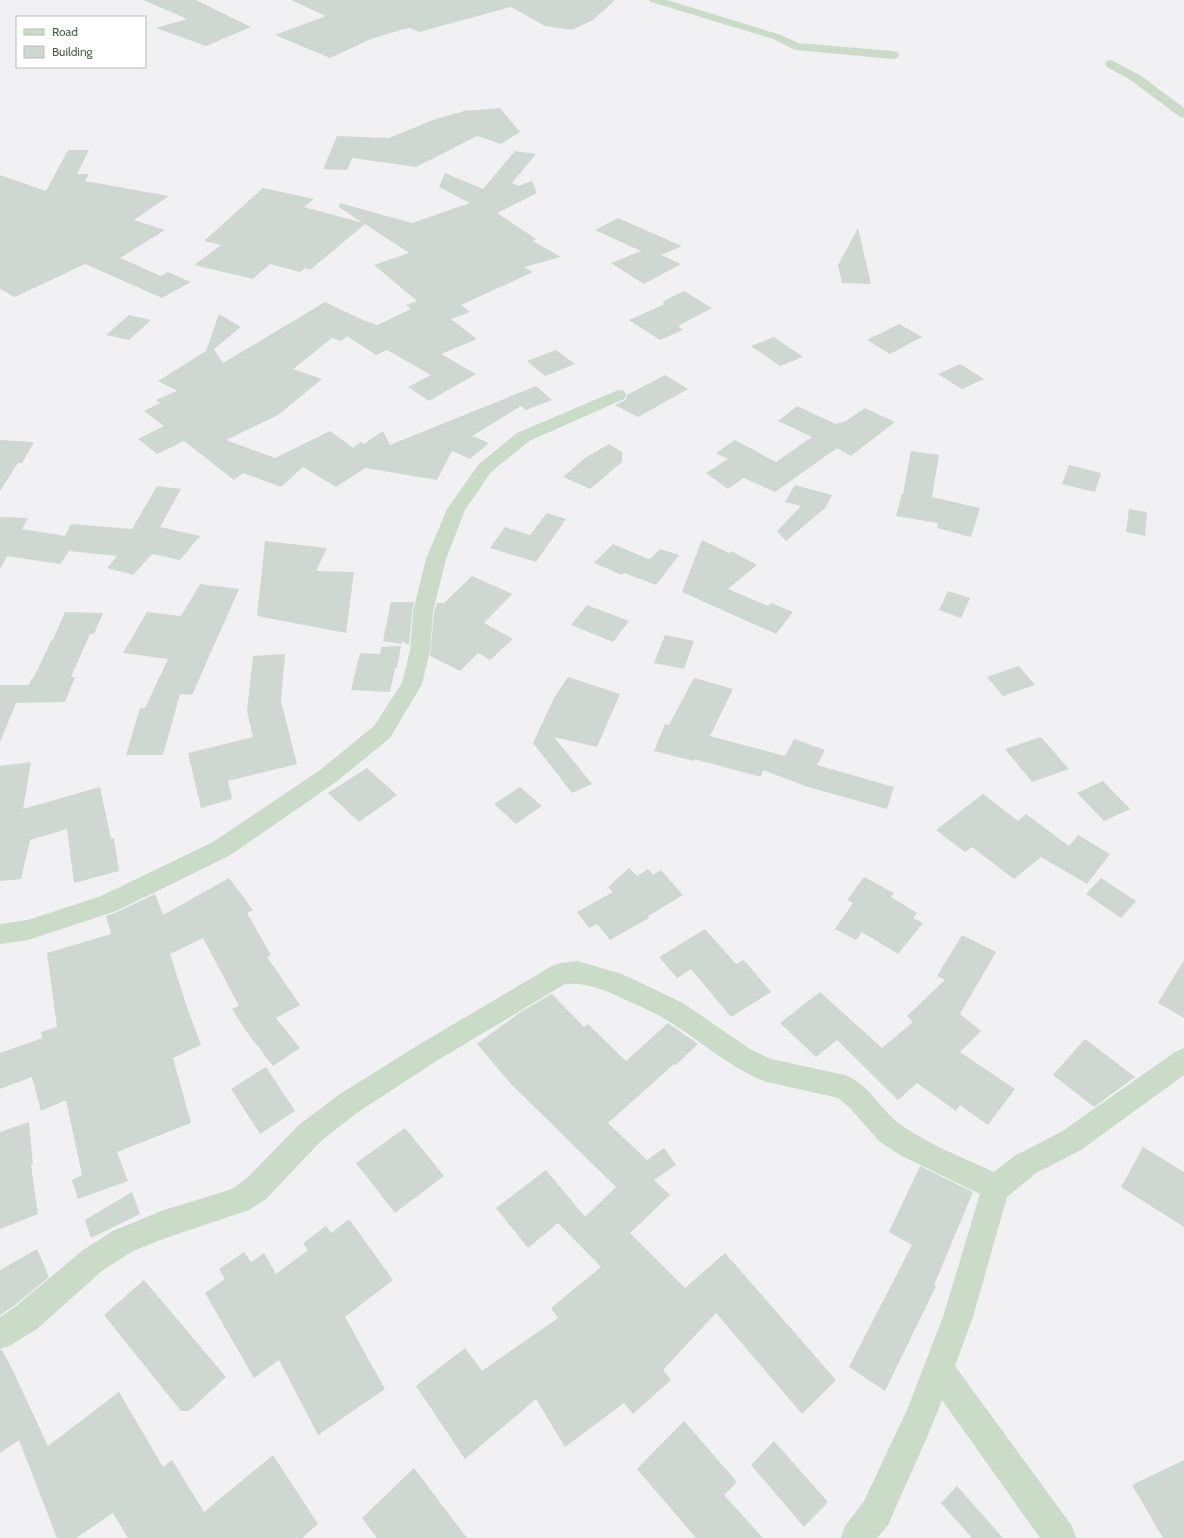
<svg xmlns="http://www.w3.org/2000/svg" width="1184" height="1538" font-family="Cabin,sans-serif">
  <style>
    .building { fill: #ced8d0 }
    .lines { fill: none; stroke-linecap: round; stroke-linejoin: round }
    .street { fill: #cadbc8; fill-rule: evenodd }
  </style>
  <rect width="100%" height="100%" fill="#f1f0f3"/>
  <g class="building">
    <path d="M143,0h53l55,27 -45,19 -50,-18 31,-9z"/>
    <path d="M291,0h324l-22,20 -21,10 -27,-4 -34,-19 -92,25 -9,-4 -6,1 -33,10 -41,19 -55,-23 51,-19z"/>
    <path d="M500,108l20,24 -19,12 -24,-8 -61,31 -64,-9 -5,12 -24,-1 14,-33 52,2 44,-18 31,-9z"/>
    <path d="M68,150h21l-12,24h12l-4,7 84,15 -35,24 31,10 -45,28 41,18 7,-4 23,10 -29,16 -77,-34 -70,33 -15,-8v-114l46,16z"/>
    <path d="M515,151l21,3 -24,29 6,3 14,-5 5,12 -40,20 39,26 -3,2 28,16 -37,10 9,5 -72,33 9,7 -19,7 26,20 -36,15 35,20 -47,27 -21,-14 23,-12 -44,-25 -11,5 -29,-19 -6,5 -9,-3 -39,31 29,10 -44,36 -52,25 49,18 55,-27 23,17 8,-6 3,2 19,-13 7,14 146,-59 16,14 -26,10 -5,-4 -49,30 17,7 -19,16 -18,-8 -15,29 -72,-12 -29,19 -33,-20 -22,20 -38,-14 -9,7 -50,-39 -27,13 -19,-15 26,-13 -20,-15 16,-8 -4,-3 21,-9 -19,-10 48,-30 13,-37 22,13 -27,22 9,14 102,-61 38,18 14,5 34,-16 -5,-4 11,-4 -43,-36 35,-12 -44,-29 -55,46 -5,-2 -5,4 -30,-8 -17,15 -59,-14 27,-20 -17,-4 59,-53 51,11 -10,8 59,16 -24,-16 1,-4 72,20 58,-20 -31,-16 6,-14 38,16z"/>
    <path d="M618,218l64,28 -21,9 20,9 -37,20 -33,-21 30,-12 -46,-21z"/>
    <path d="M858,228l13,56 -29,-1 -4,-18z"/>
    <path d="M684,291l28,17 -34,18 5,4 -23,10 -31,-20 36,-16 -3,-2z"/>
    <path d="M129,315l22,5 -22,20 -23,-5z"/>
    <path d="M899,324l23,13 -32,17 -23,-14z"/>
    <path d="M774,337l29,20 -23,9 -29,-20z"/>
    <path d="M556,350l19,14 -30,12 -18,-15z"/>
    <path d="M960,364l24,15 -22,10 -24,-15z"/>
    <path d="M665,375l23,14 -50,28 -23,-12 10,-5 2,-5z"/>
    <path d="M797,406l39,18 10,-3 19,-13 30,14 -44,34 -14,-8 -62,44 -31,-14 -16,11 -22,-16 22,-14 -12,-6 19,-13 41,22 36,-25 -34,-16z"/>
    <path d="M0,440l34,2 -12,21h-4l-18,28z"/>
    <path d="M609,444l13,8v10l-32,27 -27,-12 22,-19z"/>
    <path d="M911,451l28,4 -7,42 48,11 -9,29 -34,-9 1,-5 -42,-7 6,-22h1z"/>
    <path d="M1069,465l32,8 -6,19 -33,-8z"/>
    <path d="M795,485l37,10 -7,13 -39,33 -9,-10 24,-25 -16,-4z"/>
    <path d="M157,486l24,3 -21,38 40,9 -20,24 -28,-6 -19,21 -26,-7 10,-12 -48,-5 -9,13 -53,-8 -7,14v-53l28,1 -6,11 43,7 6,-12 61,5z"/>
    <path d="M1129,509l18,3 -2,24 -19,-4z"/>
    <path d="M547,513l19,6 -30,43 -46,-14 15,-21 25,8z"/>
    <path d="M702,540l27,13 2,-2 26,14 -29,24 40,17 3,-3 22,9 -17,22 -94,-42z"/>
    <path d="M265,541l62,7 -11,23 38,1 -8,61 -89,-17z"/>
    <path d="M613,544l33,14 4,1 10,-10 19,6 -23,30 -32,-12 -2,2 -28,-12z"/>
    <path d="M472,576l40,18 -28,29 29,16 -23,21 -12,-7 -18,18 -30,-15 4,-44 3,-9h7z"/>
    <path d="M200,584l39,5 -47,106 -12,-1 -17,61h-37l14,-47h5l23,-49 -45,-6 24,-41 34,4z"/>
    <path d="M948,591l22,7 -9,20 -22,-8z"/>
    <path d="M391,602h23l-2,10 -3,33 -7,-4v3l-19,-3z"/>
    <path d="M587,605l42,16 -16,21 -42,-17z"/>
    <path d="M65,612l38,1 -9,21h-4l-19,43h4l-10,25 -49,1 -16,39v-57h29l2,-6h2l19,-40 1,1z"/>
    <path d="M665,635l29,6 -10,28 -30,-6z"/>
    <path d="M401,646l-4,22h-2l-5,24 -39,-2 9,-37 20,1 1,-7z"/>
    <path d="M285,654l-4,47 16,63 -69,17 4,18 -31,9 -13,-55 65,-16 -6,-26 6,-55z"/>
    <path d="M1019,666l16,19 -32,11 -16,-19z"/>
    <path d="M568,677l52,17 -23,53 -43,-10 38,47 -20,9 -39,-50 21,-45z"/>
    <path d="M694,678l39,11 -23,47 75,20 9,-17 31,11 -8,15 77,22 -7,22 -79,-22 -45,-17 -2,7 -67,-18v2l-40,-10 11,-27 4,1z"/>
    <path d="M1041,737l28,32 -37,13 -27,-33z"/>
    <path d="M31,762l-8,47 77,-22 11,52 3,-1 5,33 -45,12 -7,-54 -37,11 -9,39 -21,2v-115z"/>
    <path d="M367,768l30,27 -38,27 -31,-29z"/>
    <path d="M1103,781l27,28 -26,12 -27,-28z"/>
    <path d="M520,787l22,19 -26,18 -22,-20z"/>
    <path d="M983,794l35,27 8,-7 43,32 9,-11 32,19 -23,30 -46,-27 -27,22 -42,-32 -7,5 -29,-22z"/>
    <path d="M629,868l8,8 11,-7 5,6 8,-5 22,25 -35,21 1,2 -39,22 -13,-16 -8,4 -12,-16 36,-20 -5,-5z"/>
    <path d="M864,877l30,16 -3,4 26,16 -4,5 10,5 -25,31 -36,-22 -6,8 -21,-11 18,-26 -6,-3z"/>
    <path d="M229,878l24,32 -6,3 24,42 -4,2 33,48 -24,13 24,30 -27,18 -27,-35 -14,-22 7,-3 -36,-68 -33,16 17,53 14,38 -28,13 18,65 -74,29 11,29 -50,18 -6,-19 10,-5 -16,-75 -25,11 -9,-34 -32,12v-36l42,-15 -1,-6 16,-5 -10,-74 64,-19 -5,-18 11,-4 38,-18 8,21z"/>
    <path d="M1101,878l35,23 -15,17 -35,-24z"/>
    <path d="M705,929l31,35 8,-4 27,32 -40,25 -40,-48 -14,9 -18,-21z"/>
    <path d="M962,935l34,17 -36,62 21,17 -21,21 55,37 -27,36 -28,-20 -4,6 -39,-28 -19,17 -61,-60 -21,17 -36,-34 40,-31 62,56 31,-26 -6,-6 38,-36 -8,-4z"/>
    <path d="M1184,960v58l-26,-15z"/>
    <path d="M552,994l32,33 4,-3 38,37 42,-38 30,21 -22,21 -2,-1 -66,59 39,37 17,-12 12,17 -22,15 16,15 -40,38 55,55 40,-35 111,127 -34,34 -86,-101 -53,57 8,10 -38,34 -9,-11 -59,44 -29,-48 -71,60 -49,-73 49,-38 17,23 76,-53 -7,-10 50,-41 -43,-44 -30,25 -32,-40 50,-38 39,47 31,-30 -104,-102 -35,-41 45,-33z"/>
    <path d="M1085,1039l50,38 -41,30 -41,-32z"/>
    <path d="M266,1067l29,44 -35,23 -29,-45z"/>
    <path d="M29,1122l4,42 -2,1 7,49 -38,15v-97z"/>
    <path d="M405,1128l39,48 -49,37 -39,-50z"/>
    <path d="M1143,1147l41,25v55l-63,-40z"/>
    <path d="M920,1166l53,26 -39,93 2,1 -51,105 -36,-24 63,-122 -23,-13z"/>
    <path d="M132,1192l8,22 -49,24 -6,-18z"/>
    <path d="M349,1219l44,61 -48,37 40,72 -67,46 -39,-75 -25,18 -49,-85 20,-14 -6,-10 25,-17 7,10 13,-9 12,21 32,-24 -5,-7 23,-17 5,7z"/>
    <path d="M37,1249l12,28 -35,29 -14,9v-45z"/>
    <path d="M144,1280l82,97 -37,34h-8l-77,-96z"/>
    <path d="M0,1350h2l11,21 35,75 71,-54 44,75 9,-7 32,52 69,-57 45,69 -16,14h-174l-15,-25 -37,25h-19l-38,-98 -19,13z"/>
    <path d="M684,1421l53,61 -13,13 39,43h-67l-59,-69z"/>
    <path d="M774,1441l54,61 -24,25 -53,-62z"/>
    <path d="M1184,1460v78h-21l-31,-53z"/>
    <path d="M414,1468l53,70h-90l-15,-20z"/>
    <path d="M957,1486l46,52h-31l-31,-35z"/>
  </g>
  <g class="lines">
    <g class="street">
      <path d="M649,0h18l114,35 17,8 95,8 4,1 2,3 -2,3 -4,1 -98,-9 -22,-11 -122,-37z"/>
      <path d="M1111,60l29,15 44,33v10l-4,-1 -48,-36 -25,-14 -2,-3 2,-3z"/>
      <path d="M618,390l6,1 2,4 -2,4 -95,42 -38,31 -26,38 -19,49 -13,53 -3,39 -8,33 -32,54 -54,44 -107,74 -113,55 -88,29 -28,4v-20l28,-4 73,-24 112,-54 107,-72 54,-44 28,-43 8,-32 3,-39 13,-53 21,-50 32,-45 38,-31z"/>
      <path d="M577,961l45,13 61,29 67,46 21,10 74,16c26,10 35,35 56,50 29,20 62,33 93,47l22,-17 45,-23 114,-80 9,-4v27l-103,75 -45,23 -29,24 -34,120 -18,49 117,160 4,12h-36l-98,-138 -11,28 -43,97 -11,13h-36l4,-12 19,-25 43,-91 36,-93 37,-123 -78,-38 -22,-14 -31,-35 -11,-9 -71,-16c-38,-14 -67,-42 -102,-63 -13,-8 -27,-13 -41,-20 -18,-9 -38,-17 -59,-15l-127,76 -80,52 -38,30 -54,57 -17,11 -86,29 -30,12 -30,19 -66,59 -26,16 -11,4v-32l15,-10 68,-57 30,-19 48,-20 71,-22 14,-10 54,-55 40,-30 80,-50 132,-78 9,-3z"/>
    </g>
  </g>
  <rect x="16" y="16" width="130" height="52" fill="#ffffff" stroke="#b5bfb5"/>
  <rect x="24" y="29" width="20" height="6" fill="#cadbc8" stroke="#b5bfb5"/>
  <text x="52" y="36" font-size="12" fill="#476046">Road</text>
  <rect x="24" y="46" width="20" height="12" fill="#ced8d0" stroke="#b5bfb5"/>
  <text x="52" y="56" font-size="12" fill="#476046">Building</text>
</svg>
